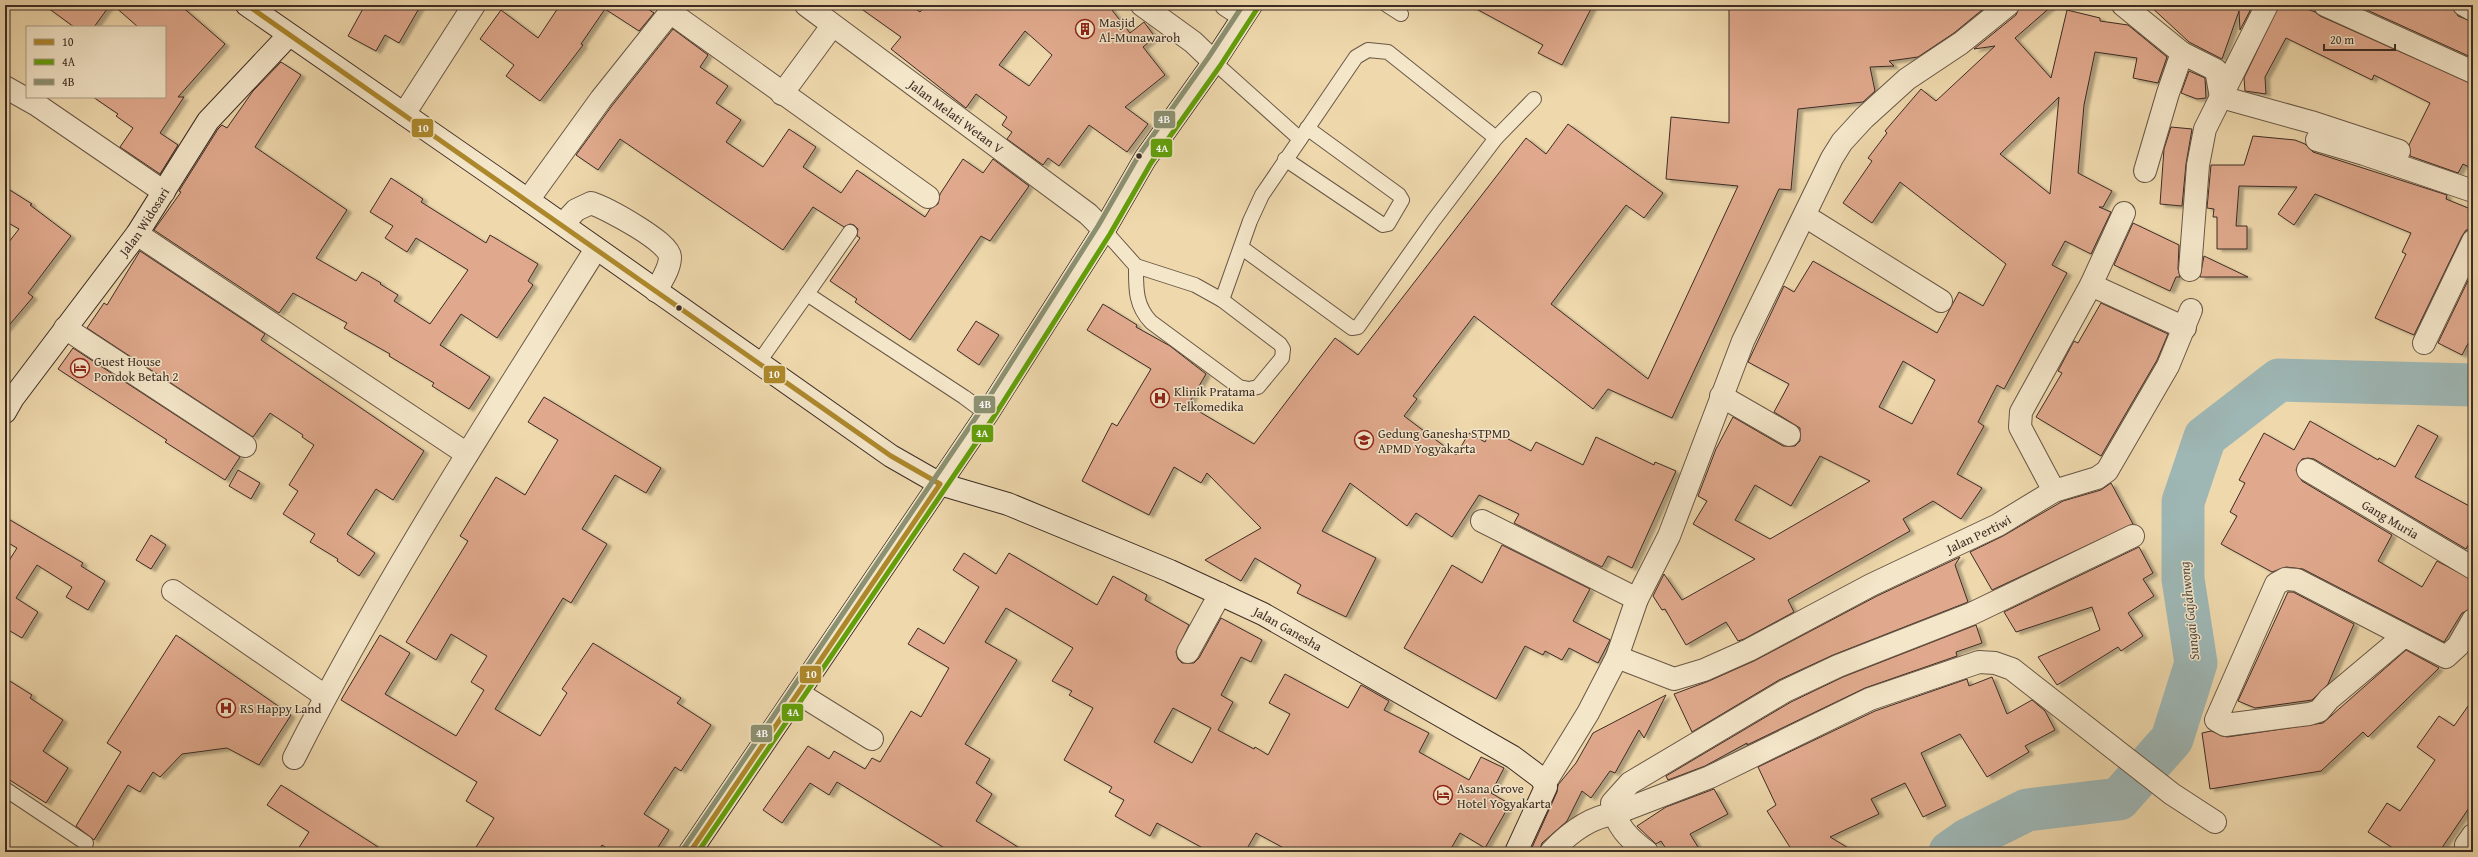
<svg xmlns="http://www.w3.org/2000/svg" width="2478" height="857" font-family="'Gentium Book Plus',serif">
  <style>
    .lines { fill: none; stroke-linecap: round; stroke-linejoin: round }
    .river { stroke: #9eb7b5; stroke-width: 43 }
    .building { fill: #e0a98d; stroke: #3d2c24; fill-rule: evenodd; filter: url(#shadow) }
    .lane-casing { stroke: #695746; stroke-width: 16 }
    .street-casing { stroke: #695746; stroke-width: 24 }
    .secondary-casing { stroke: #3d2c24; stroke-width: 24 }
    .lane { stroke: #f4e6c9; stroke-width: 14 }
    .street { stroke: #f4e6c9; stroke-width: 22 }
    .secondary { stroke: #f4e6c9; stroke-width: 22 }
    .bus-1-casing { stroke: #f4e6c9; stroke-width: 8 }
    .bus-2-casing { stroke: #f4e6c9; stroke-width: 8 }
    .bus-3-casing { stroke: #f4e6c9; stroke-width: 8 }
    .bus-1 { stroke: #ad882b; stroke-width: 5 }
    .bus-2 { stroke: #639f0b; stroke-width: 5 }
    .bus-3 { stroke: #8c9171; stroke-width: 5 }
    .bus-dot { fill: #3d2c24; stroke: #f4e6c9; stroke-width: 1.5 }
    .labels { text-anchor: middle; stroke-width: 3; stroke-linejoin: round; paint-order: stroke }
    .poi-label { font-size: 13px; fill: #3d2c24; stroke: #f4e6c9; text-anchor: start }
    .street-label { font-size: 13px; fill: #3d2c24; stroke: #f4e6c9 }
    .water-label { font-size: 14px; font-style: italic; fill: #554f48; stroke: #f4e6c9 }
    .line-badge { stroke: #f4e6c9; stroke-width: 1.5 }
    .badge-label { font-size: 11px; text-anchor: middle; font-weight: bold; fill: #fff }
  </style>
  <defs>
    <filter id="shadow"><feDropShadow dx="4.5" dy="2.5" stdDeviation="1" flood-color="#0004"/></filter>
  </defs>
  <rect width="100%" height="100%" fill="#eed8ac"/>
  <filter id="stains"><feTurbulence type="fractalNoise" baseFrequency=".005" numOctaves="4"/><feColorMatrix values="0 0 0 0 .2 0 0 0 0 .09 0 0 0 0 .02 0 0 0 .5 -.17"/></filter>
  <radialGradient id="worn" r=".72"><stop offset=".6" stop-color="#630" stop-opacity="0"/><stop offset="1" stop-color="#630" stop-opacity=".3"/></radialGradient>
  <g class="lines">
    <path class="river" d="M1950,852l17,-12 60,-30 92,-11 53,-60 24,-76 -13,-84v-77l22,-65 74,-57 194,5"/>
  </g>
  <g class="building">
    <path d="M44,5h66l-16,22h-20z"/>
    <path d="M113,5h67l45,39 -47,53h6l-24,36 18,12 -18,29 -40,-27 13,-19 -17,-12 2,-2 -25,-17h72v-70h-27z"/>
    <path d="M365,5h56l-22,38 -14,-8 -9,16 -28,-15z"/>
    <path d="M560,5h82l12,8 -15,18 -34,-22 -24,35 2,1 -43,56 -34,-25 8,-11 -34,-26 21,-29 37,28z"/>
    <path d="M856,5h54l10,7 6,-7h182l22,28 14,-11 11,15 -12,10 22,28 -40,32 23,17 -21,28 -38,-27 -30,41 -11,-8 -5,7 -36,-26 5,-7 -10,-7 5,-8 -31,-23 -10,14 -75,-59 10,-12zM1025,31l27,24 -23,31 -30,-21z"/>
    <path d="M1469,5h124l-31,60 -24,-12 5,-8z"/>
    <path d="M1729,5h259l-34,28 -36,24 -29,4 5,5 -24,1 5,24 -12,11 -65,7 -7,81 -12,-1 -107,229 -64,-29 -15,20 -119,-93 -61,80 4,3 -13,17 52,39 13,-22 16,9 6,-12 40,21 5,-9 47,23 13,-28 58,28 1,-3 21,9 -44,97 -24,-12 -6,11 -88,-44 5,-9 -40,-19 -27,42 -36,-24 -9,13 -57,-43 -28,48 54,27 -30,59 -49,-24 4,-8 -46,-27 -14,23 -36,-21 56,-32 -54,-55 -6,10 -27,-16 -25,48 -67,-34 30,-58 5,3 34,-57 -64,-39 16,-26 34,21 -1,2 34,19 36,28 -18,31 66,39 81,-106 23,17 168,-217 20,16 22,-30 95,69 -19,25 -18,-13 -75,99 97,75 90,-193 -72,-7 5,-62 58,6z"/>
    <path d="M2020,5h33l-38,33 36,40 16,-68 33,8v3l28,4 39,32 -9,26 -25,-5 4,-20 -42,-6 -11,53 -6,68 34,18 -9,16h-4l12,5 -20,42 -26,-13 -13,24 15,8 -63,116 -7,-4 -19,37 6,4 -27,48 25,14 -21,31 -28,-18 -30,18 7,12 -122,69 6,12 -50,27 -6,2 -12,-19 -40,23 -21,-36 -3,1 -9,-14 11,-22 18,26 73,-41 -62,-35 14,-23 -9,-5 18,-47 17,-32 50,29h12l5,-5v-13l-26,-16 15,-28 -41,-22 36,-76 10,6 19,-31 124,72 22,-41 24,14 23,-42 -106,-82 -28,41 -29,-20 29,-42 -4,-3 19,-25 -2,-2 36,-42 15,12 59,-55 -21,3 42,-34zM2059,97l-9,97 -50,-40zM1903,361l32,19 -23,44 -33,-17zM1820,456l50,25 -100,58 -35,-19 20,-35 36,21z"/>
    <path d="M2149,5h104l-13,25 -1,-19 -17,48 -33,-17z"/>
    <path d="M2279,5h18l18,7 5,4 153,68v85l-10,-5 -5,9 -48,-17 -1,-11 21,-42 -56,-28 -2,5 -86,-42 -21,39 1,17 -21,-3 -1,-13z"/>
    <path d="M2369,5h83l6,11 15,6v36l-106,-48z"/>
    <path d="M673,29l35,26 -8,12 28,19 -12,17 25,17 -15,22 37,25 26,-38 27,18 -13,20 38,26 16,-23 68,47 5,-8 8,-5 2,-10 23,-35 20,14 10,-14 36,27 -39,55 -9,-5 -71,104 -55,-38 2,-3 -27,-18 30,-43 -3,-2 1,-7 -4,-4 -4,-1 -6,3 -31,-20 -30,43 -163,-111 -22,31 -22,-15 35,-48z"/>
    <path d="M281,62l20,13 -46,72 92,63 -31,48 40,23 6,-9 19,11 -1,1 18,11 -4,6 36,23 38,-54 -52,-32 -9,14 -22,-14 8,-12 -23,-14 21,-34 32,21 -2,3 65,41 4,-8 48,29 -10,17 5,4 -36,53 -36,-24 -21,31 50,32 -21,32 -37,-23 2,-3 -45,-27 1,-2 -46,-26 3,-5 -54,-30 -14,20 -125,-83 27,-38 -2,-1 39,-62 4,-4 5,3 26,-37z"/>
    <path d="M2189,71l16,7 1,20 -9,1 -16,-6z"/>
    <path d="M2171,127l21,2 -6,35 -4,42 -22,-2 4,-55z"/>
    <path d="M2253,136l42,4 10,4 8,8 134,43 -1,4 27,11v19l-7,1 -4,6 -48,99 -39,-17 31,-64 -4,-2 9,-19 -96,-39 -21,31 -16,-11 19,-27 -58,-1 -3,40h11v23h-30v-32h-4l1,-8 -7,-1 4,-43h33z"/>
    <path d="M5,187l27,17 -2,1 41,31 -43,57 5,4 -28,33v-83l14,-18 -14,-8z"/>
    <path d="M2133,223l46,22 -1,24 2,8h-4l-6,14 -56,-26z"/>
    <path d="M140,251l125,83 -4,6 163,111 -31,49 -17,-11 -29,45 28,19 -16,23 -22,-15 1,-2 -28,-17 5,-8 -32,-20 15,-23 -9,-6 25,-40 -12,-8 1,-2 -33,-22 -17,24 -166,-109 17,-25 3,2z"/>
    <path d="M2204,256l44,21h-48z"/>
    <path d="M2473,270v64l-11,21 -24,-12z"/>
    <path d="M2101,303l67,31 -11,26 -56,96 -65,-39 26,-44 -4,-2 16,-30 4,2z"/>
    <path d="M976,321l23,14 -20,30 -22,-15z"/>
    <path d="M73,348l167,109 -15,23 -60,-38 2,-2 -109,-71z"/>
    <path d="M544,397l117,71 -15,25 -31,-18 -33,54 25,15 -36,59 -8,-5 -68,111 45,27 27,-43 -5,-4 31,-46 88,55 -4,5 34,22 -30,46 -6,-4 -31,47 25,16 -14,22h-42l-11,-7 -4,7h-125l21,-34 -28,-17 11,-19 -136,-82 39,-65 30,18 -25,41 71,42 28,-46 -13,-8 16,-26 -36,-22 -15,26 -30,-18 62,-101 -8,-5 36,-59 29,18 33,-55 -30,-18z"/>
    <path d="M2310,421l68,39 1,-2 16,9 23,-42 20,11 -23,41 58,31v28l-7,13 -152,-90 -6,-1 -6,1 -6,11 6,11 90,54 -14,26 44,26 15,-26 36,19v28l-11,5 -18,29 -141,-73 -17,-2 -14,5 -51,-28 16,-28 -7,-4 15,-29 -6,-3 25,-47 30,17z"/>
    <path d="M238,470l22,13 -9,16 -22,-13z"/>
    <path d="M2111,483l22,41 -141,66 -22,-38 33,-16 60,-35 38,-11z"/>
    <path d="M5,517l78,46 -2,3 24,15 -17,29 -22,-13 6,-10 -35,-22 -21,33 22,14 -16,26 -17,-10v-61l12,-19 -12,-7z"/>
    <path d="M151,535l15,10 -15,24 -15,-9z"/>
    <path d="M1502,545l88,44 -17,32 37,19 -12,23 -29,-15 -7,12 -17,-9 -2,4 -18,-9 -29,53 -92,-51 48,-83 30,18z"/>
    <path d="M2139,547l14,26 -10,6 11,17 -26,17 15,23 -22,15 -3,-4 -61,38 -19,-28 62,-27 -8,-23 -76,25 -12,-20z"/>
    <path d="M964,553l32,21 13,-21 88,52 16,-29 34,19 -2,5 44,25 -13,27 2,7 4,4h12l5,-5 22,-40 41,22 -11,22 -10,-5 -20,38 12,7 -15,28 36,19 1,-2 13,8 22,-41 -21,-11 16,-29 63,34 13,-23 28,16 -5,9 45,23 -10,19 50,28 12,-23 23,11 -13,25 19,11 -25,44 -25,-15 -11,19h-158l-35,-19 -11,19h-35l-53,-29 -7,13 -35,-20 9,-16 -15,-8 3,-5 -48,-27 29,-52 -24,-13 3,-4 -20,-10 21,-33 -67,-40 -21,34 32,18 -52,84 25,15 -14,24 16,11 -16,27 50,31h-75l-114,-70 -8,13 -19,-12 -28,40 -19,-13 45,-64 21,13 5,-8 31,18 7,-11 8,4 31,-51 10,6 28,-49 -41,-24 10,-16 26,16 35,-57 -26,-17zM1173,708l38,20 -19,35 -38,-21z"/>
    <path d="M1960,557l-5,8 13,37 -135,53 -54,25 -87,52 -18,-38 35,-13 45,-20 123,-65z"/>
    <path d="M2288,592h5l61,32 -26,60 -16,16 -57,8 -17,-7z"/>
    <path d="M1976,625l6,18 -26,9 1,4 -92,32 -118,57v-2l-42,23 -37,14 -2,-4 125,-74 52,-25z"/>
    <path d="M176,635l115,80 -32,50 -32,-17 -45,6 -22,23 -7,-5 -13,20 -12,-7 -34,55 -18,-14 45,-74 -14,-9z"/>
    <path d="M2406,650l33,18 -71,69 -5,-5 -42,39 -111,18 -8,-56 9,-2 16,6 96,-14z"/>
    <path d="M1992,677l15,37 25,-14 13,11 10,19 -30,16 4,6 -42,25 -27,-43 -39,19 25,53 -23,11 -18,-34 -34,16 8,15 -49,23 25,15h-62l-26,-41 9,-6 -18,-38 117,-56 92,-32 2,7z"/>
    <path d="M5,678l27,17 -2,3 33,22 -20,31 25,17 -22,35 -41,-26z"/>
    <path d="M1666,695l-22,43 -5,-8 -24,43 -5,-2 -19,27 -9,-7 -15,30 -25,22 -3,9h-9l27,-60 1,-7 18,-22 17,-30z"/>
    <path d="M2473,699v103l-34,50h-40l-31,-20 19,-29 13,8 35,-51 -18,-13 22,-31 15,10z"/>
    <path d="M281,785l105,67h-90l13,-20 -42,-27z"/>
    <path d="M1714,789l14,25 -38,20 11,18h-33l-7,-11 -5,3 -19,-18 29,-19z"/>
  </g>
  <g class="lines">
    <g class="lane-casing">
      <g id="lane">
        <path d="M1387,5l14,9"/>
        <path d="M1214,62l86,77"/>
        <path d="M1285,159l98,66 5,-1 14,-24 -3,-5 -92,-67"/>
        <path d="M1104,230l32,36 59,19 27,15 58,44 3,5 -1,9 -24,29 -9,2 -10,-2 -88,-65c-16,-17 -15,-34 -15,-56"/>
        <path d="M1242,248l110,80 6,-1 75,-106 63,-83 38,-39"/>
        <path d="M807,294l43,-62"/>
        <path d="M1222,300l28,-79 12,-26 94,-138 12,-7 20,2 108,86"/>
        <path d="M759,362l48,-68 157,103 23,17"/>
        <path d="M5,789l81,54"/>
      </g>
    </g>
    <g class="street-casing">
      <g id="street">
        <path id="s1" d="M806,5l282,209 16,16"/>
        <path d="M1142,5l51,37 21,20"/>
        <path d="M1226,5l17,11"/>
        <path d="M2123,5l59,48 34,17 5,27"/>
        <path d="M2325,5l148,67"/>
        <path d="M2464,5l9,5"/>
        <path d="M670,12l258,185"/>
        <path d="M5,87l32,18 127,87"/>
        <path d="M782,94l50,-68"/>
        <path d="M2221,97l90,25 88,29"/>
        <path d="M404,114l70,-109"/>
        <path d="M2317,140l47,14 109,37"/>
        <path d="M2145,171l23,-78 14,-40"/>
        <path d="M528,200l73,-101 75,-94"/>
        <path d="M1805,216l136,85"/>
        <path d="M563,224l13,-14 15,-7c15,5 79,39 79,54 0,12 -9,24 -14,34"/>
        <path d="M137,234l330,220"/>
        <path d="M2190,270l8,-105 7,-36 62,-124"/>
        <path d="M2091,285l94,43"/>
        <path d="M65,328l180,118"/>
        <path d="M2424,343l49,-102"/>
        <path d="M1721,396l68,39"/>
        <path id="s2" d="M2308,470l165,98"/>
        <path d="M2054,491l43,-13 10,-7 61,-105 23,-56"/>
        <path d="M1482,521l155,78"/>
        <path d="M173,591l152,105"/>
        <path d="M2404,636l-75,63 -10,12 -10,3 -84,11 -9,-5 60,-136 9,-5 12,1 149,77 12,-11 15,-26"/>
        <path d="M1188,652l32,-58"/>
        <path id="s3" d="M1617,657l57,22 30,-9 45,-20 122,-65 127,-60 56,-34 -34,-64 1,-15 70,-127 33,-72"/>
        <path d="M798,693l74,46"/>
        <path d="M294,758c89,-176 197,-342 302,-509"/>
        <path d="M1545,783l43,-70 29,-56 20,-58 32,-63 74,-195 89,-183 10,-16 22,-24 43,-39 54,-36 47,-38"/>
        <path d="M1551,852c17,-18 38,-35 63,-38l96,-37 160,-78 109,-37 16,1 17,6 160,125 43,28"/>
        <path d="M1647,852c-18,-13 -32,-27 -35,-49l18,-20 155,-92 53,-25 133,-52 162,-78"/>
        <path d="M2468,852l-2,-7 7,-10"/>
      </g>
    </g>
    <g class="secondary-casing">
      <g id="secondary">
        <path id="s4" d="M247,5l281,195 363,256 49,28 68,20 162,67 93,43 250,143 28,21 5,9 -30,65"/>
        <path id="s5" d="M5,412l8,-14 124,-164 71,-113 81,-86"/>
        <path d="M690,852l297,-438 117,-184 41,-71 69,-97 37,-57"/>
      </g>
    </g>
    <use href="#lane" class="lane"/>
    <use href="#street" class="street"/>
    <use href="#secondary" class="secondary"/>
    <g class="bus-1-casing">
      <path id="bus-1" d="M247,5l644,451 49,28 -250,368"/>
    </g>
    <g class="bus-2-casing">
      <path id="bus-2" d="M698,852l295,-434 117,-184 41,-71 69,-97 37,-57"/>
    </g>
    <g class="bus-3-casing">
      <path id="bus-3" d="M684,848l297,-438 117,-184 41,-71 69,-97 35,-53"/>
    </g>
    <use href="#bus-1" class="bus-1"/>
    <use href="#bus-2" class="bus-2"/>
    <use href="#bus-3" class="bus-3"/>
  </g>
  <defs>
    <g id="building-ring" transform="scale(1)"><circle r="9.5" fill="#f4e6c9" stroke="#8f2418" stroke-width="1.5"/><path d="M-4-6H4V6H1V3H-1V6H-4ZM-2.5-4.3h1.7v1.8h-1.7ZM.8-4.3h1.7v1.8H.8ZM-2.5-1h1.7V.8h-1.7ZM.8-1h1.7V.8H.8Z" fill="#8f2418"/></g>
    <g id="hotel-ring" transform="scale(1)"><circle r="9.5" fill="#f4e6c9" stroke="#8f2418" stroke-width="1.5"/><path d="M-6-4.5h1.5V1H6V5H4.5V3h-9V5H-6ZM-4 0a1.8 1.8 0 1 1 3.6 0ZM.5 0V-2.5h3Q6-2.5 6 0Z" fill="#8f2418"/></g>
    <g id="hospital-ring" transform="scale(1)"><circle r="9.5" fill="#f4e6c9" stroke="#8f2418" stroke-width="1.5"/><path d="M-5-5h3v3.5h4V-5h3V5h-3V1.5h-4V5h-3Z" fill="#8f2418"/></g>
    <g id="university-ring" transform="scale(1)"><circle r="9.5" fill="#f4e6c9" stroke="#8f2418" stroke-width="1.5"/><path d="M0-5L7-2L0 1L-7-2ZM-4 1L0 2.5L4 1V4Q0 6-4 4Z" fill="#8f2418"/></g>
  </defs>
  <g fill-rule="evenodd">
    <use href="#building-ring" x="1085" y="29"/>
    <use href="#hotel-ring" x="80" y="368"/>
    <use href="#hospital-ring" x="1160" y="398"/>
    <use href="#university-ring" x="1364" y="440"/>
    <use href="#hospital-ring" x="226" y="708"/>
    <use href="#hotel-ring" x="1443" y="795"/>
  </g>
  <g class="bus-dot">
    <circle cx="1139" cy="156" r="3.5"/>
    <circle cx="679" cy="308" r="3.5"/>
  </g>
  <g class="labels">
    <g class="poi-label">
      <text x="1099" y="27">Masjid<tspan x="1099" dy="15">Al-Munawaroh</tspan></text>
      <text x="94" y="366">Guest House<tspan x="94" dy="15">Pondok Betah 2</tspan></text>
      <text x="1174" y="396">Klinik Pratama<tspan x="1174" dy="15">Telkomedika</tspan></text>
      <text x="1378" y="438">Gedung Ganesha STPMD<tspan x="1378" dy="15">APMD Yogyakarta</tspan></text>
      <text x="240" y="713">RS Happy Land</text>
      <text x="1457" y="793">Asana Grove<tspan x="1457" dy="15">Hotel Yogyakarta</tspan></text>
    </g>
    <g class="street-label">
      <text dy="5" stroke="none"><textPath href="#s1" startOffset="187">Jalan Melati Wetan V</textPath></text>
      <text dy="5" stroke="none"><textPath href="#s5" startOffset="236">Jalan Widosari</textPath></text>
      <text dy="5" stroke="none"><textPath href="#s2" startOffset="96">Gang Muria</textPath></text>
      <text dy="5" stroke="none"><textPath href="#s3" startOffset="399">Jalan Pertiwi</textPath></text>
      <text dy="5" stroke="none"><textPath href="#s4" startOffset="1220">Jalan Ganesha</textPath></text>
    </g>
    <g class="water-label">
      <text transform="translate(2189 611) rotate(-96)" y="5">Sungai Gajahwong</text>
    </g>
  </g>
  <g class="line-badge">
    <rect x="1153" y="110" width="23" height="19" rx="4" fill="#8c9171"/>
    <rect x="411" y="118" width="23" height="20" rx="4" fill="#ad882b"/>
    <rect x="1150" y="138" width="23" height="20" rx="4" fill="#639f0b"/>
    <rect x="763" y="365" width="23" height="19" rx="4" fill="#ad882b"/>
    <rect x="973" y="395" width="23" height="19" rx="4" fill="#8c9171"/>
    <rect x="971" y="424" width="23" height="19" rx="4" fill="#639f0b"/>
    <rect x="799" y="665" width="23" height="19" rx="4" fill="#ad882b"/>
    <rect x="781" y="703" width="23" height="19" rx="4" fill="#639f0b"/>
    <rect x="750" y="724" width="23" height="19" rx="4" fill="#8c9171"/>
  </g>
  <g class="badge-label">
    <text x="1164" y="123">4B</text>
    <text x="423" y="132">10</text>
    <text x="1162" y="152">4A</text>
    <text x="774" y="378">10</text>
    <text x="985" y="408">4B</text>
    <text x="982" y="437">4A</text>
    <text x="811" y="678">10</text>
    <text x="793" y="716">4A</text>
    <text x="762" y="737">4B</text>
  </g>
  <rect width="2478" height="857" fill="none" stroke="#eed8ac" stroke-width="20"/>
  <rect x="6" y="6" width="2466" height="845" fill="none" stroke="#3d2c24" stroke-width="2"/>
  <rect x="10" y="10" width="2458" height="837" fill="none" stroke="#3d2c24"/>
  <rect x="26" y="26" width="140" height="72" fill="#f4e6c9" stroke="#ab9c87"/>
  <rect x="34" y="39" width="20" height="6" fill="#ad882b" stroke="#ab9c87"/>
  <text x="62" y="46" font-size="12" fill="#3d2c24">10</text>
  <rect x="34" y="59" width="20" height="6" fill="#639f0b" stroke="#ab9c87"/>
  <text x="62" y="66" font-size="12" fill="#3d2c24">4A</text>
  <rect x="34" y="79" width="20" height="6" fill="#8c9171" stroke="#ab9c87"/>
  <text x="62" y="86" font-size="12" fill="#3d2c24">4B</text>
  <path d="M2324 44v6h71v-6" fill="none" stroke="#3d2c24" stroke-width="2"/>
  <text x="2330" y="44" font-size="12" fill="#3d2c24" stroke="#f4e6c9" stroke-width="3" paint-order="stroke">20 m</text>
  <rect width="100%" height="100%" filter="url(#stains)"/>
  <rect width="100%" height="100%" fill="url(#worn)"/>
</svg>
